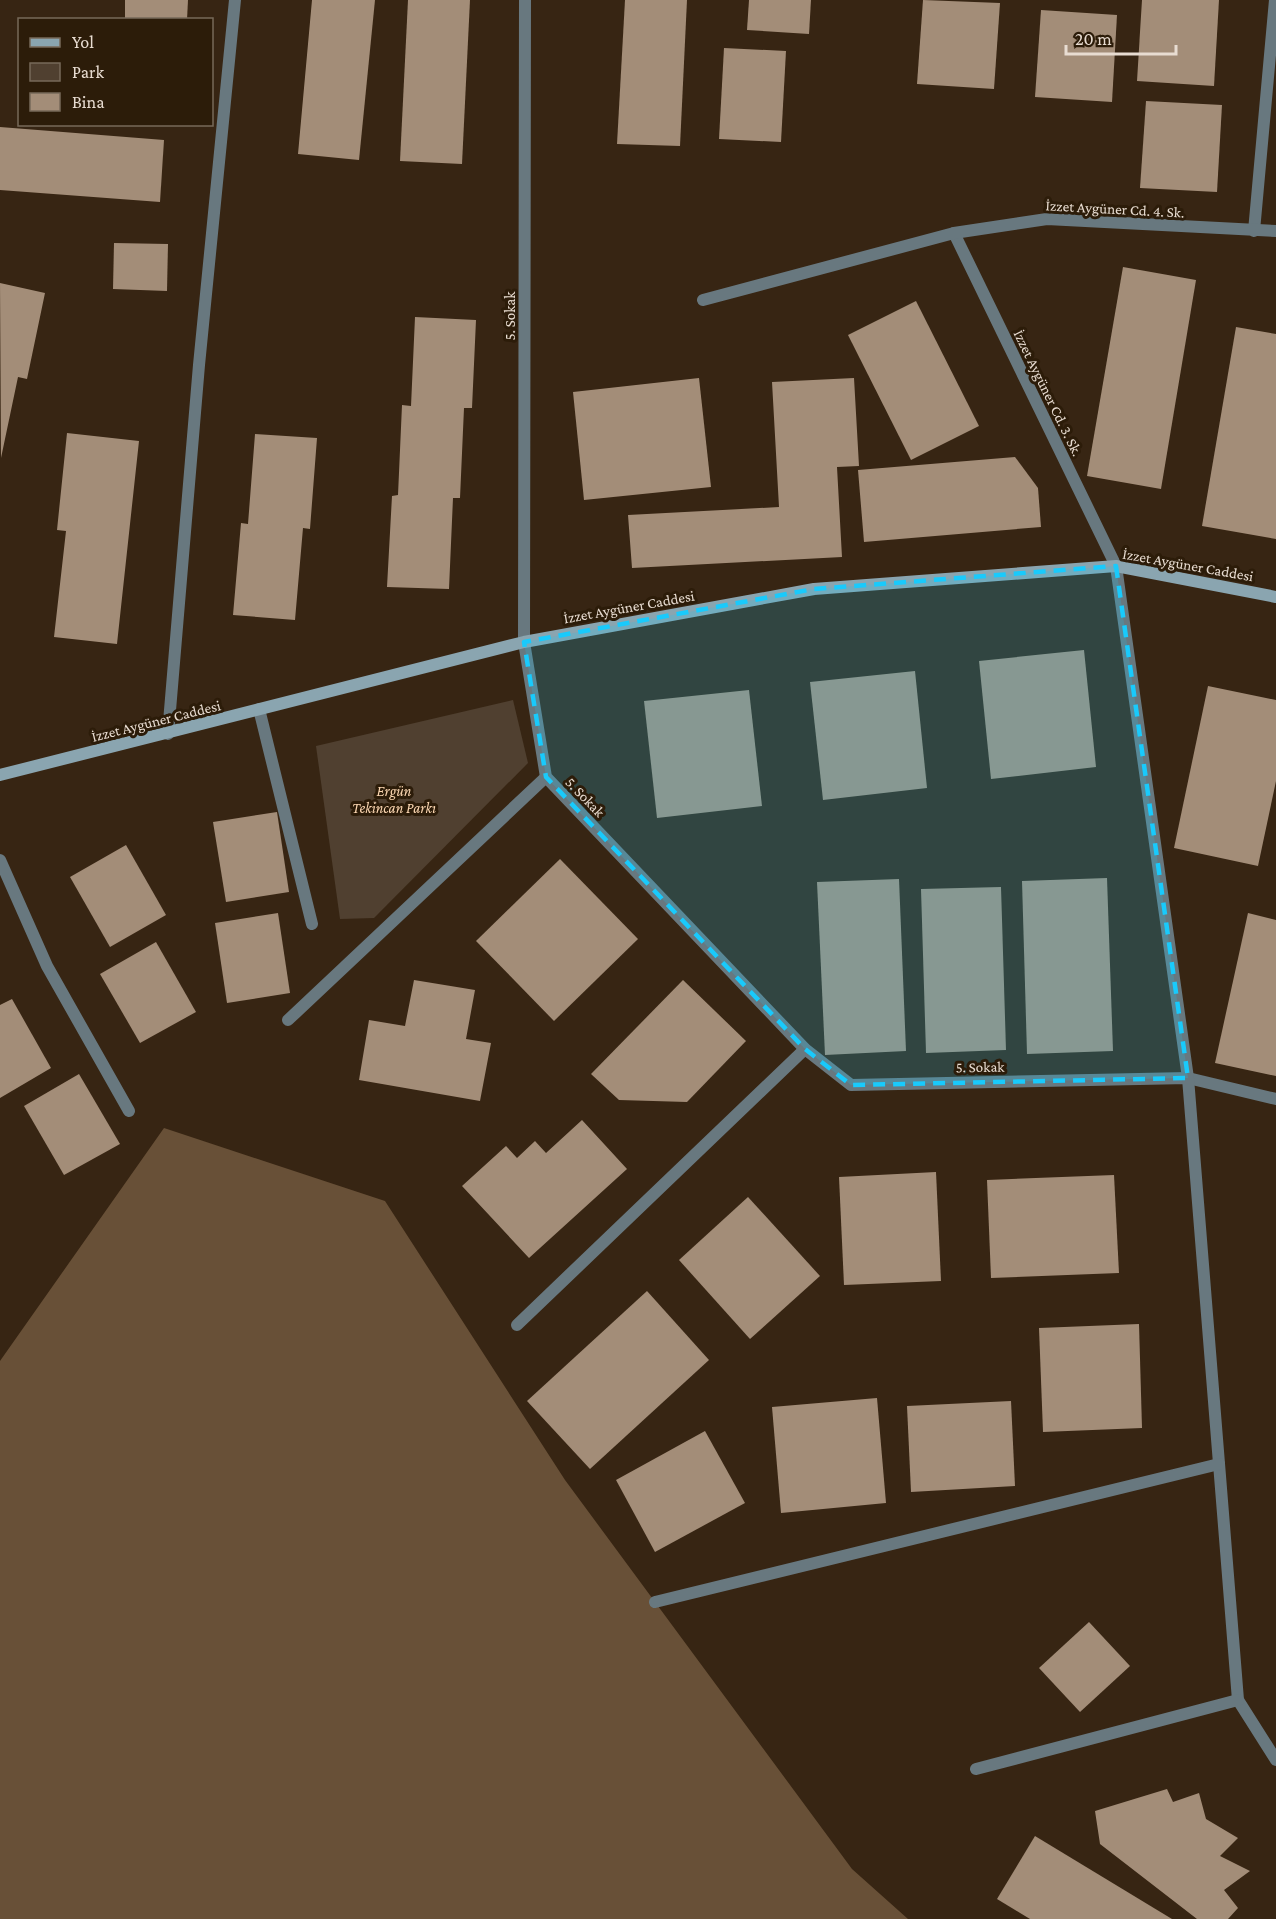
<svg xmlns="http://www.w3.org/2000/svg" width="1276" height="1919" font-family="'Crimson Pro',serif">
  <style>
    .green { fill: #504030 }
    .forest { fill: #685037 }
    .building { fill: #a38d78 }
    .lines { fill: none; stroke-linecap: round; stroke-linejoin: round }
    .lane { stroke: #68787f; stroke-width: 12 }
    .street { stroke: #68787f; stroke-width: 12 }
    .secondary { stroke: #8aa5b0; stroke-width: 12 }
    .marked { fill: #19cafc; fill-opacity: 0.2; stroke: #19cafc; stroke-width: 4.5; stroke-dasharray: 12 8; stroke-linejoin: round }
    .labels { text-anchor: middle; stroke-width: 6; stroke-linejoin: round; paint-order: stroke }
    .street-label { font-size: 15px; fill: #e8dcd1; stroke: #2c1c09 }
    .park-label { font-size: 15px; font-style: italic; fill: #fcd7b2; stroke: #2c1c09 }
  </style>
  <rect width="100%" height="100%" fill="#372513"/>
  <path class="green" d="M513,700l15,63 -154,155 -34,1 -24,-173z"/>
  <path class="forest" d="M164,1128l221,73 180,279 287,389 56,50h-908v-558z"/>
  <g class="building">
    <path d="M125,0h63l-1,20h-62z"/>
    <path d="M312,0h63l-16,160 -61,-6z"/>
    <path d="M408,0h62l-8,164 -62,-3z"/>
    <path d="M625,0h62l-7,146 -63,-2z"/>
    <path d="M749,0h62l-2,34 -62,-4z"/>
    <path d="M923,0l77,3 -6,86 -77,-5z"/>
    <path d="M1142,0h77l-5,86 -77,-5z"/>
    <path d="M1041,10l76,5 -5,87 -77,-5z"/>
    <path d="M724,48l62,3 -5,91 -62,-3z"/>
    <path d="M1146,101l76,4 -5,87 -77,-4z"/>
    <path d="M0,127l164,13 -4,62 -160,-12z"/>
    <path d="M114,243l54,1 -1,47 -54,-2z"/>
    <path d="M1123,267l73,13 -35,209 -74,-13z"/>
    <path d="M0,283l45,10 -18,86 -9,-2 -17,81z"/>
    <path d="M916,301l63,125 -68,34 -63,-125z"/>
    <path d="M415,317l61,3 -4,88h-8l-4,90h-7l-4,91 -62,-2 5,-91 6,-1 4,-90 9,1z"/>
    <path d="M1236,327l40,7v205l-74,-13z"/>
    <path d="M699,378l12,109 -127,13 -11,-108z"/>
    <path d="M854,378l5,88 -22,1 5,90 -210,11 -4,-53 151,-8 -7,-125z"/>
    <path d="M67,433l72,8 -22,203 -63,-7 12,-106 -9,-1z"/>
    <path d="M255,434l62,4 -7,91 -7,-1 -8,92 -62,-5 8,-92 7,1z"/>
    <path d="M1015,457l23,31 3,39 -177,15 -6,-72z"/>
    <path d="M1084,650l12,117 -105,12 -12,-118z"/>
    <path d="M915,671l12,117 -104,12 -13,-118z"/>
    <path d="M1208,686l68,14v81l-18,85 -84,-18z"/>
    <path d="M749,690l13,116 -105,12 -13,-117z"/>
    <path d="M277,812l12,80 -63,10 -13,-80z"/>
    <path d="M126,845l40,70 -56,32 -40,-70z"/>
    <path d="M560,859l78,80 -84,82 -78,-80z"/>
    <path d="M1107,878l6,173 -86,3 -5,-173z"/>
    <path d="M899,879l7,172 -81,4 -8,-173z"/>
    <path d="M1001,887l5,163 -80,3 -5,-164z"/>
    <path d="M278,913l12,80 -63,10 -12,-80z"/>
    <path d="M1248,913l28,7v156l-61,-13z"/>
    <path d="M156,942l40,70 -56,31 -40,-69z"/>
    <path d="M414,980l61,10 -9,49 25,4 -11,58 -121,-21 10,-60 36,6z"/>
    <path d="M683,980l63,61 -59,61 -68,-2 -28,-26z"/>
    <path d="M12,999l39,69 -51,30v-93z"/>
    <path d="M79,1074l41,70 -56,31 -40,-69z"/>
    <path d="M582,1120l45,49 -98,89 -67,-72 44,-40 11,12 18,-17 11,12z"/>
    <path d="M936,1172l5,109 -97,4 -5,-108z"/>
    <path d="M1114,1175l5,98 -128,5 -4,-98z"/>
    <path d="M748,1197l72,79 -70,63 -71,-79z"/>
    <path d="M647,1291l62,69 -119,109 -63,-68z"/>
    <path d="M1139,1324l3,104 -99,4 -4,-104z"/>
    <path d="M877,1398l9,105 -105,10 -9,-106z"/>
    <path d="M1011,1401l4,85 -104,6 -4,-86z"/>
    <path d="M705,1431l40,72 -90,49 -39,-72z"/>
    <path d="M1089,1622l41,44 -50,46 -41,-44z"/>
    <path d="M1167,1789l6,13 26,-9 7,26 32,19 -18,18 30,15 -26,19 14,18 -10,11h-31l-97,-75 -5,-33z"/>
    <path d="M1035,1836l137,83h-142l-33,-20z"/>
  </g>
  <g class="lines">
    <g class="lane">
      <path d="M259,709l53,215"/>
      <path d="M0,860l47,106 82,145"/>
    </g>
    <g class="street">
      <path d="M525,0l-1,642 22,135 259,272 46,36 337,-7 88,21"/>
      <path d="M1254,231l21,-231"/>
      <path d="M954,233l162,333 72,512 50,622 38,60"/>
      <path d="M703,300l251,-67 93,-14 229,12"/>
      <path d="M168,734l31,-369 36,-365"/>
      <path d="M288,1020l258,-243"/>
      <path d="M517,1325l288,-276"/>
      <path d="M655,1602l564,-138"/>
      <path d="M976,1769l262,-69"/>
    </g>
    <path class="secondary" d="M0,775l524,-133 290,-53 302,-23 160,31"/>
  </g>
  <path class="marked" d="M1116,566l72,512 -337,7 -46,-36 -259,-272 -22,-135 290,-53z"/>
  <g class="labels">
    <g class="street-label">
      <text transform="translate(1115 209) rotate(3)" y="5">İzzet Aygüner Cd. 4. Sk.</text>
      <text transform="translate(510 316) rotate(-90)" y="5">5. Sokak</text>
      <text transform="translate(1048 393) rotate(64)" y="5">İzzet Aygüner Cd. 3. Sk.</text>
      <text transform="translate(1188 565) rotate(10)" y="5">İzzet Aygüner Caddesi</text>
      <text transform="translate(629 607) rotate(-10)" y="5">İzzet Aygüner Caddesi</text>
      <text transform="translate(156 721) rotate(-14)" y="5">İzzet Aygüner Caddesi</text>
      <text transform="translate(585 797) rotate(46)" y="5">5. Sokak</text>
      <text transform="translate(980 1067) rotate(-1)" y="5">5. Sokak</text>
    </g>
    <g class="park-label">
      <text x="394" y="796">Ergün<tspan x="394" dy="17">Tekincan Parkı</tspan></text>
    </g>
  </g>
  <rect x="18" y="18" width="195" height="108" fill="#2c1c09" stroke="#776959" stroke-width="1.5"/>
  <rect x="30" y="38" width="30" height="9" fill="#8aa5b0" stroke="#776959" stroke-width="1.5"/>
  <text x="72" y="48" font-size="18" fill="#e8dcd1">Yol</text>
  <rect x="30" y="63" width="30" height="18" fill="#504030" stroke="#776959" stroke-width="1.5"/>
  <text x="72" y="78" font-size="18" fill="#e8dcd1">Park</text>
  <rect x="30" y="93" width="30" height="18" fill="#a38d78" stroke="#776959" stroke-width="1.5"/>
  <text x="72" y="108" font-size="18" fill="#e8dcd1">Bina</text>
  <path d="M1066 45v9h110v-9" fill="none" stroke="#e8dcd1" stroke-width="3"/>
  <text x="1075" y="45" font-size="18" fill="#e8dcd1" stroke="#2c1c09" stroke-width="4.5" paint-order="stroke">20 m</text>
</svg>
